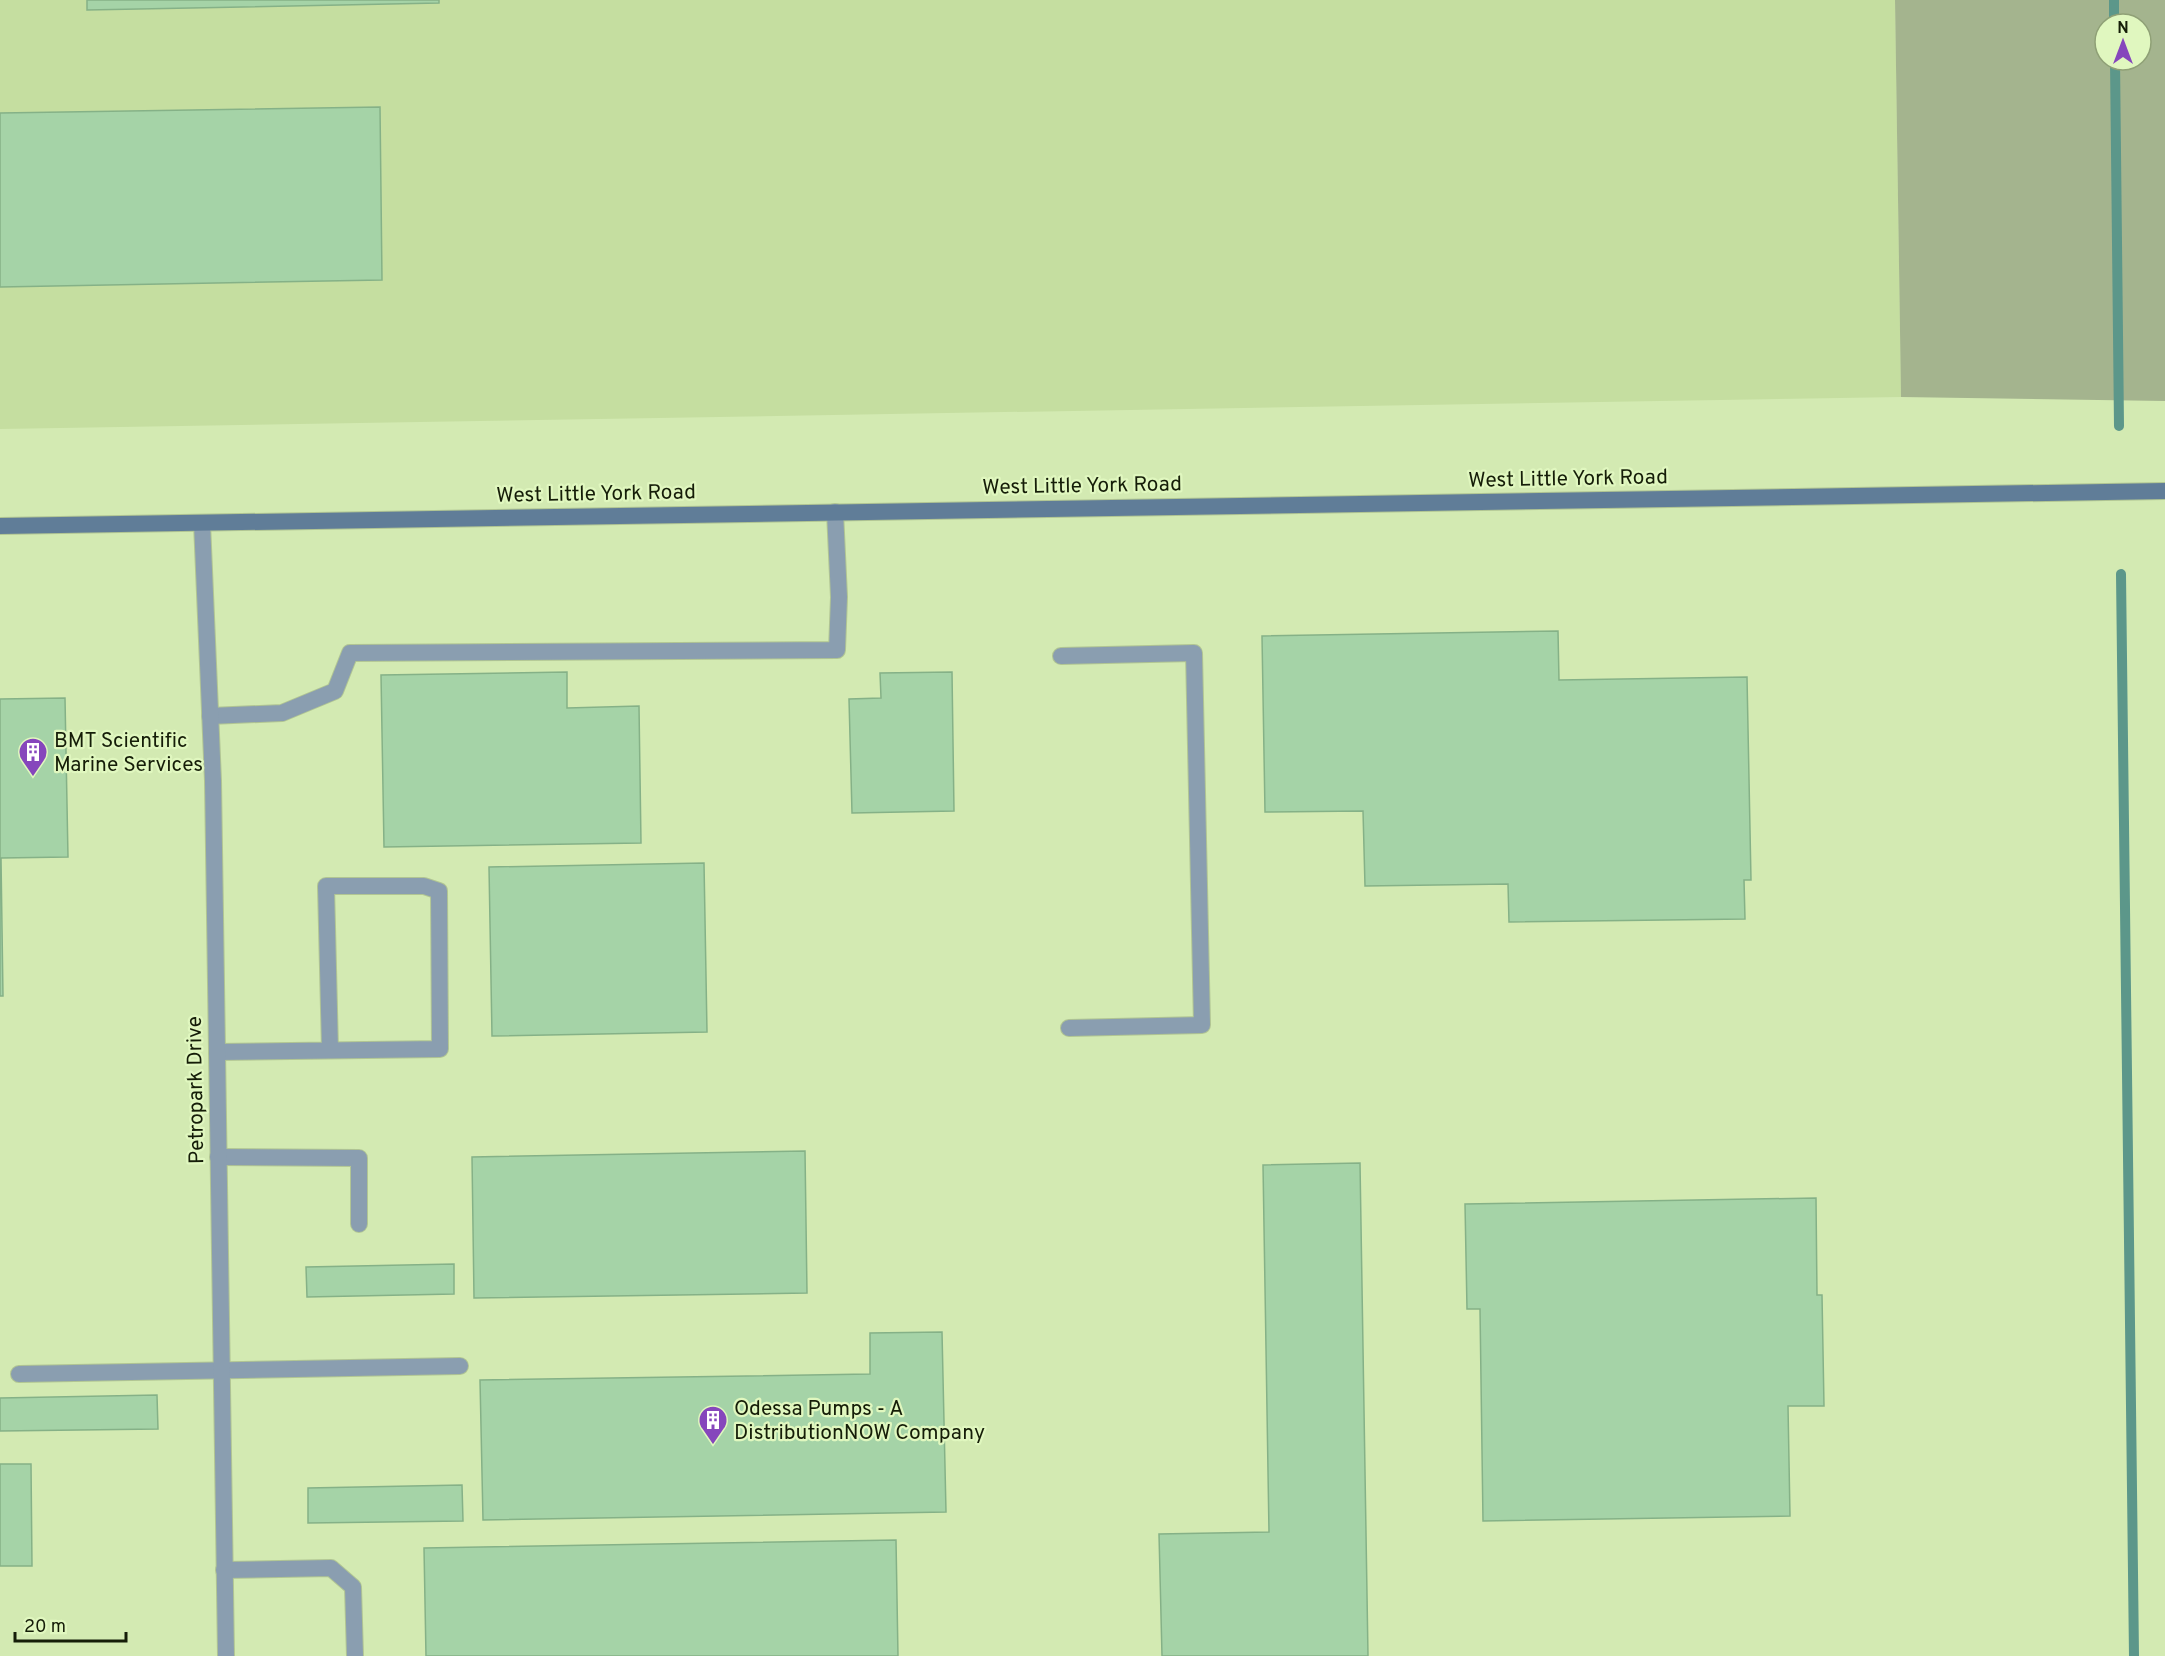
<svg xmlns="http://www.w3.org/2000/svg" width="2165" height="1656" font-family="Overpass,sans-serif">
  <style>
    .built { fill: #c5dea0 }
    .green { fill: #a4b48e; fill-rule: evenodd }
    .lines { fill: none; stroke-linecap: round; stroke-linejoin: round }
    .stream { stroke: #5c978a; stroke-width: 10 }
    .building { fill: #a5d3a7; stroke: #85b187; stroke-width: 1.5 }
    .service-casing { stroke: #b1c593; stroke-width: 18 }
    .minor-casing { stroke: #b1c593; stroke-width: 18 }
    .secondary-casing { stroke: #b1c593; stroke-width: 18 }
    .service { stroke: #8a9eb0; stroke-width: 16 }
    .minor { stroke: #8a9eb0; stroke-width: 16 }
    .secondary { stroke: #607d98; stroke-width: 16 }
    .labels { text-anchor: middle; stroke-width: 4.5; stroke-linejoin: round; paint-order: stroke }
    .street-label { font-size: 21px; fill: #151d08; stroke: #e0f7bf }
    .poi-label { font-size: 21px; fill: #151d08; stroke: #e0f7bf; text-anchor: start }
  </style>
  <rect width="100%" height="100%" fill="#d3eab2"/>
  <path class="built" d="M0,0h1895l6,397 -1901,32z"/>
  <path class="green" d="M1895,0h270v401l-264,-4zM2105,24h36v36h-36z"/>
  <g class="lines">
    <g class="stream">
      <path d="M2114,0v24"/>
      <path d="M2115,60l4,366"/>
      <path d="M2121,574l13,1082"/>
    </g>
  </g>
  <g class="building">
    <path d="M87,0h352v3l-352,7z"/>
    <path d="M380,107l2,173 -382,7v-174z"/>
    <path d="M1558,631l1,49 188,-3 4,203h-7l1,39 -236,3 -1,-38 -143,2 -2,-75 -98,1 -3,-176z"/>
    <path d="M567,672v36l72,-2 2,137 -257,4 -3,-172z"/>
    <path d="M952,672l2,139 -102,2 -3,-114 32,-1 -1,-25z"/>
    <path d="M65,698l3,159 -67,1 2,138h-3v-297z"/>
    <path d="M704,863l3,169 -215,4 -3,-169z"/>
    <path d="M805,1151l2,142 -333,5 -2,-141z"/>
    <path d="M1360,1163l8,493h-206l-3,-122 110,-2 -6,-367z"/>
    <path d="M1816,1198l1,97h5l2,111h-36l2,110 -307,5 -3,-212h-13l-2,-105z"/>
    <path d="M454,1264v30l-147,3 -1,-30z"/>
    <path d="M942,1332l4,180 -463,8 -3,-140 390,-6v-41z"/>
    <path d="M157,1395l1,34 -158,2v-33z"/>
    <path d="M0,1464h31l1,102h-32z"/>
    <path d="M462,1485l1,36 -155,2v-35z"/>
    <path d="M896,1540l2,116h-472l-2,-108z"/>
  </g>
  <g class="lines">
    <g class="service-casing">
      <g id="service">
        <path d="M1061,656l133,-3 8,372 -133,3"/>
        <path d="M210,716l72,-3 53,-22 15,-38 487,-3 2,-53 -4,-85"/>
        <path d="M217,1052l223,-3 -1,-158 -15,-5h-98l4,164"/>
        <path d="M218,1157l141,1v66"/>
        <path d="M19,1374l441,-8"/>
        <path d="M224,1570l107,-2 22,19 2,69"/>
      </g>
    </g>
    <g class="minor-casing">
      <path id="minor" d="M202,523l11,258 13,875"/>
    </g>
    <g class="secondary-casing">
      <path id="secondary" d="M0,526l2165,-35"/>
    </g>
    <use href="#service" class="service"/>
    <use href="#minor" class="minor"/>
    <use href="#secondary" class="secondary"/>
  </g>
  <defs>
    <g id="building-pin" transform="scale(1.5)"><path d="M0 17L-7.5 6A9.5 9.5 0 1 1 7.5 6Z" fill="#8646bc" stroke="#e0f7bf"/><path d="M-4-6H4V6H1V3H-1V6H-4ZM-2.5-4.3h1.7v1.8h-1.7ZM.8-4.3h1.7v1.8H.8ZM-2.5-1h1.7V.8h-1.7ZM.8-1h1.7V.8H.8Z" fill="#fff"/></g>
  </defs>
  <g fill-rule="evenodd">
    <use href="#building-pin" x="33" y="752"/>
    <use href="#building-pin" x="713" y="1420"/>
  </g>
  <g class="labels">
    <g class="street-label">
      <text transform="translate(1568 478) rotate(-1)" y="7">West Little York Road</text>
      <text transform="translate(1082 485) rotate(-1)" y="7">West Little York Road</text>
      <text transform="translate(596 493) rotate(-1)" y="7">West Little York Road</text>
      <text transform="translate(195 1090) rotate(-91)" y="7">Petropark Drive</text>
    </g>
    <g class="poi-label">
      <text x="54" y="747">BMT Scientific<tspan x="54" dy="24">Marine Services</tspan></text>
      <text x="734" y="1415">Odessa Pumps - A<tspan x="734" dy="24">DistributionNOW Company</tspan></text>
    </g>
  </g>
  <g transform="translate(2123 42)"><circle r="28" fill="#e0f7bf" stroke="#8fa076" stroke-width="1.5"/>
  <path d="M0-4.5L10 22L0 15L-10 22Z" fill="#8646bc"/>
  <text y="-9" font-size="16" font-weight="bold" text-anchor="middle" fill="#151d08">N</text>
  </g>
  <path d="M15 1632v9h111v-9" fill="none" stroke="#151d08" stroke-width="3"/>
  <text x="24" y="1632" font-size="18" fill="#151d08" stroke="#e0f7bf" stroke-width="4.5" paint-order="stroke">20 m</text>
</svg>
